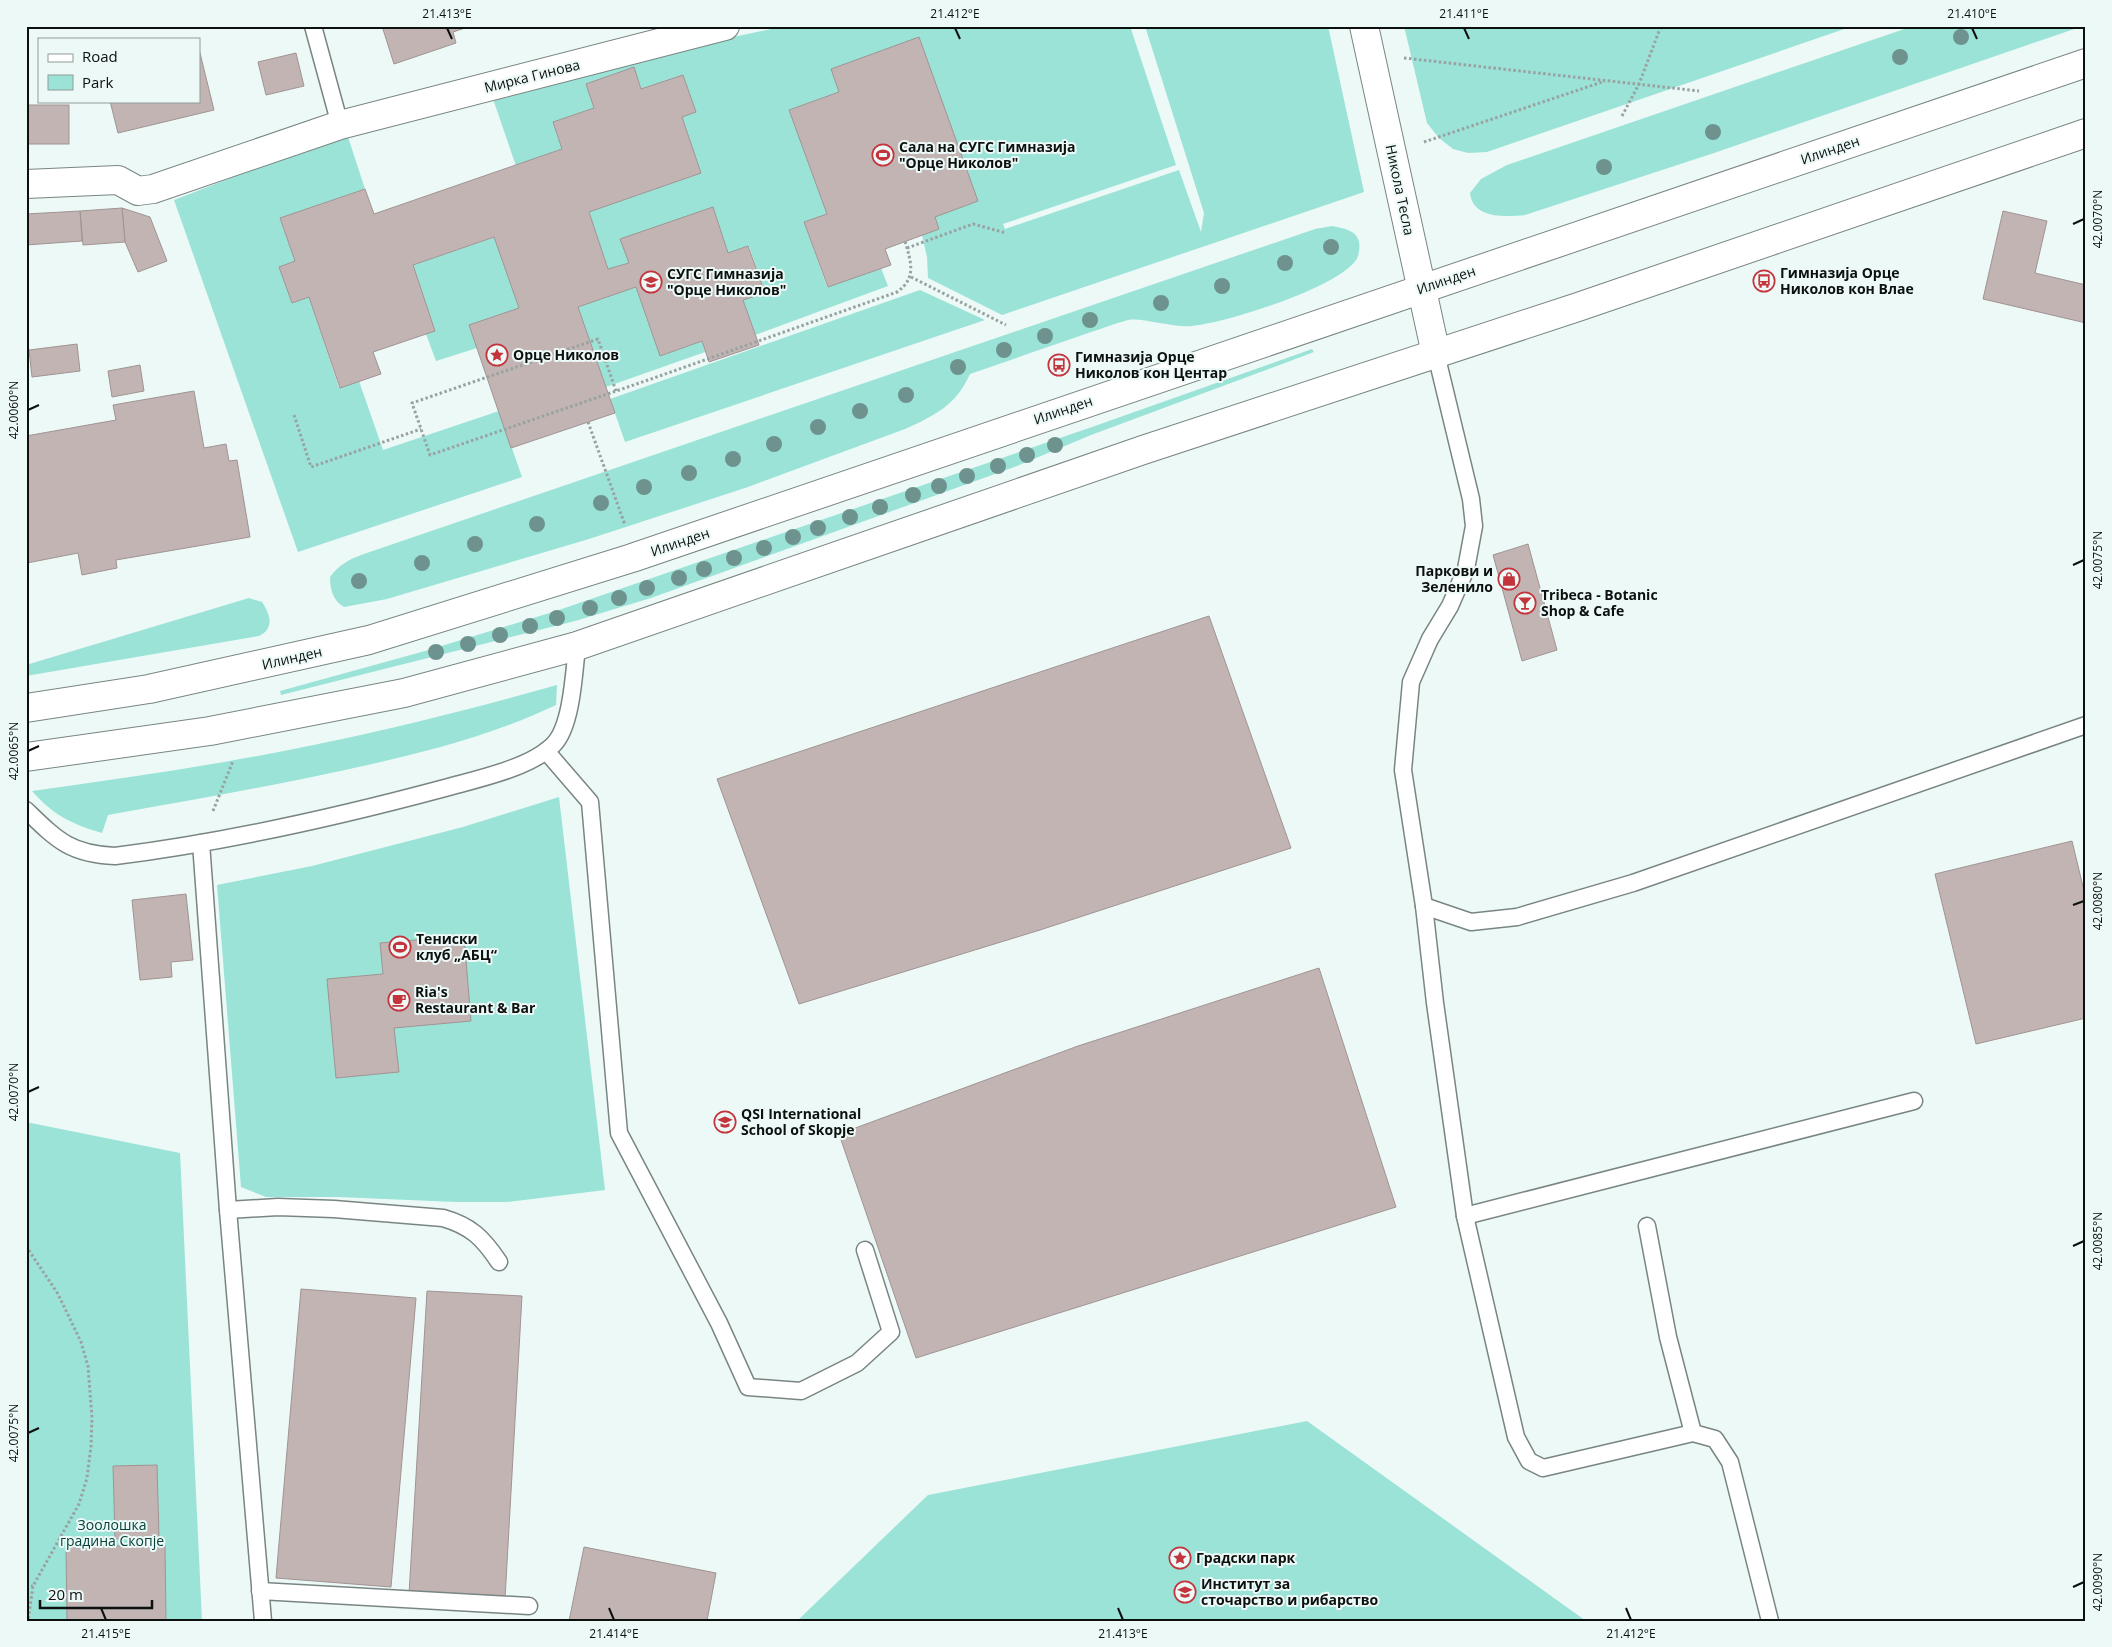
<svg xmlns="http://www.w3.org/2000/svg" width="2112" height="1647" font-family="'Open Sans',sans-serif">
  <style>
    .green { fill: #9be3d7 }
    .building { fill: #c1b4b3; stroke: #a09493 }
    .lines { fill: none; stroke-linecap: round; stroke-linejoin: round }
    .service-casing { stroke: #798583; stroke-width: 19 }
    .minor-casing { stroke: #798583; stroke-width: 30 }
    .tertiary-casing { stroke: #798583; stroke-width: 30 }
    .path { stroke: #99a2a1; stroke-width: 3; stroke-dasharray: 2.5 2.5; stroke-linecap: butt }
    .service { stroke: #fff; stroke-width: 16 }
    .minor { stroke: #fff; stroke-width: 28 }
    .tertiary { stroke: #fff; stroke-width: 28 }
    .tree { fill: #6e938f }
    .ticks { fill: none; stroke: #0c100f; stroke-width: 2 }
    .labels { text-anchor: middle; stroke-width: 4; stroke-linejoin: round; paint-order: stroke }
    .street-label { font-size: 14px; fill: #0c100f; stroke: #ecf9f7 }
    .poi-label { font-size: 14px; font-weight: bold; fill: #0c100f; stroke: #ecf9f7; text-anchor: start }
    .park-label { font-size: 14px; fill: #06403a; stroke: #ecf9f7 }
    .neatline { fill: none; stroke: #0c100f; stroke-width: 2 }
    .ticks-label { font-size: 12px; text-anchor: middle; fill: #0c100f }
  </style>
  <rect width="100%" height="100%" fill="#ecf9f7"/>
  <g class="green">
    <path d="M786,26h344l46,139 -173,59 2,5 174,-59 22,62 3,-19 -59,-187h183l36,166 -362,123 -74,-37 -1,-21 -5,-22 -91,-166 8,23 -50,18 38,104 -23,8 23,65 54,-19 7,18 -133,49 -12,-35 22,-7 -16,-47 -21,7 -15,-45 -92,31 8,24 -21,6 -19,-57 112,-39 -19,-56 14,-5 -13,-37 -42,14 -7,-22 -48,17 8,24 -41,14 9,27 -46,17 -24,-70 246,-60z"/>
    <path d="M1404,26h449l-366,126 -19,1 -15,-4 -14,-11 -12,-15z"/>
    <path d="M1913,26h170l-369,127 -189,62c-20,2 -52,4 -55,-22l11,-14 26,-14z"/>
    <path d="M348,137l17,52 -85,29 15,43 -16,6 13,36 17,-6 30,91 20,-7 24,69 116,-39 23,66 -224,75 -124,-352 101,-39z"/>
    <path d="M1332,226c10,2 25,4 27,16 1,6 0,14 -3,18 -19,28 -130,63 -164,66 -17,2 -53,-9 -64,-6 -18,5 -36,12 -54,18 -35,12 -69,24 -104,36 -14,31 -34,41 -65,55l-157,58 -159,52 -202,60 -43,8c-11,-6 -14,-18 -14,-30 9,-12 18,-17 31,-22l954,-326z"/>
    <path d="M494,237l25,71 -42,40 -41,13 -10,-27 9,-3 -22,-66z"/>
    <path d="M636,287l24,69 42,-15 3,11 -99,35 -28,-80z"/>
    <path d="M920,290l65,30 -360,122 -15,-43z"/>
    <path d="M1312,349l2,3 -223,83 -74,31 -366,132 -76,23 -294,74 -1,-4 145,-40 131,-40 536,-184z"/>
    <path d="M249,598l13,4c8,12 13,26 -3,34l-233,40v-11z"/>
    <path d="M557,685l-1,20c-61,29 -119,44 -184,59 -87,20 -176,35 -264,51l-6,18c-30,-9 -48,-17 -70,-42 64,-9 128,-18 192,-29 112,-19 224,-46 333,-77z"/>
    <path d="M559,797l46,393 -98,12h-51l-118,-5h-72l-25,-10 -24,-302 95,-19 151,-39z"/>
    <path d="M26,1122l154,31 22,468h-176z"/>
    <path d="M1307,1421l279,200h-789l131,-126z"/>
  </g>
  <g class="building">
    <path d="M382,26h89l-18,6 3,11 -62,21z"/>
    <path d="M919,37l59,164 -43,16 4,12 -54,20 6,16 -63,22 -24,-65 23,-8 -38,-104 50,-18 -8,-23z"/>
    <path d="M199,49l15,61 -96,23 -8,-32h89z"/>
    <path d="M296,53l8,33 -38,9 -8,-33z"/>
    <path d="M634,67l7,22 42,-14 13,37 -14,5 19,56 -112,39 19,57 21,-6 -9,-24 93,-32 15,46 20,-7 17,47 -22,7 16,45 -50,17 -7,-21 -42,15 -24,-69 -58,20 37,106 -104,35 -42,-123 50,-17 -25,-71 -81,28 22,66 -62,21 8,22 -41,14 -31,-91 -17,6 -13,-36 16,-6 -15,-43 85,-29 9,25 188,-65 -9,-27 41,-14 -8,-24z"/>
    <rect x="26" y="105" width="43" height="39"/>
    <path d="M122,208l28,9 17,44 -29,11 -13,-30z"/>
    <path d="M122,208l3,34 -42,3 -3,-34z"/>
    <path d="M80,211l2,30 -56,4v-31z"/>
    <path d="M2003,211l44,10 -12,52 51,12v38l-103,-24z"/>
    <path d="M77,344l3,27 -48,6 -3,-27z"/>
    <path d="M140,365l4,26 -32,6 -4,-26z"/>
    <path d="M194,391l10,57 22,-4 3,17 8,-1 13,77 -134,23 1,8 -35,7 -4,-22 -51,10 -1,-127 90,-16 -3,-15z"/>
    <path d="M1528,544l29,106 -35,11 -29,-106z"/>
    <path d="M1209,616l82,232 -251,82 -241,74 -82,-225z"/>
    <path d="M2072,841l14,58v119l-110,26 -41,-170z"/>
    <path d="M186,894l7,66 -22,2 1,15 -32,3 -8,-80z"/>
    <path d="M464,936l7,85 -77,7 5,44 -63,6 -9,-99 56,-5 -3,-31z"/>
    <path d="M1319,968l77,239 -480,151 -77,-224 239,-88z"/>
    <path d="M301,1289l115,9 -25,289 -115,-9z"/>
    <path d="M427,1291l95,5 -17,303 -96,-5z"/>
    <path d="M157,1465l2,72 -44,2 -2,-73z"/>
    <path d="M165,1545l1,76h-99l-1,-74z"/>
    <path d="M584,1547l132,26 -9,48h-138z"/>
  </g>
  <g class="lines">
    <g class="service-casing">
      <g id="service">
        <path d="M313,26l27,99"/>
        <path d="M1436,354l35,145 3,27 -8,43 -16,37 -20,33 -19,43 -8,88 21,136 11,97 30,213 51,221 13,24 14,7 150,-35 22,6 15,23 40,159"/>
        <path d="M546,751l44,51 29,331 100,190 29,64 53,4 56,-28 34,-31 -26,-82"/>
        <path d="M26,810c31,30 44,44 89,46 112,-14 222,-39 330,-68 32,-9 86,-20 109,-44 18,-19 20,-72 23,-98"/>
        <path d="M201,843l27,367 35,411"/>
        <path d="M1424,906l47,16 46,-5 116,-34 453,-158"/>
        <path d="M228,1210l50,-3 56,2 109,9c28,8 40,20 56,44"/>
        <path d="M1465,1216l449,-115"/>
        <path d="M1647,1226l21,111 25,96"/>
        <path d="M260,1591l269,15"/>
      </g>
    </g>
    <g class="minor-casing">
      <path id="minor" d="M26,184l92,-4 20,11 15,-2 187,-64 385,-99"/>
    </g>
    <g class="tertiary-casing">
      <g id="tertiary">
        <path d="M1364,26l72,328"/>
        <path d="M26,708l123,-19 220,-49 263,-82 1454,-495"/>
        <path d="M26,757l184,-26 194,-38 173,-47 566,-196 435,-143 508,-174"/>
      </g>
    </g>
    <g class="path">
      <path d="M1404,58l295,33"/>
      <path d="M1622,116l17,-32 22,-58"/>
      <path d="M1424,142l181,-61"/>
      <path d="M907,248l66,-24 33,9"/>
      <path d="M911,277l95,48"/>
      <path d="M616,391l-18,-52 -186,64 18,52 221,-76 246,-87c20,-14 14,-30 8,-51"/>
      <path d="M294,415l17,52 110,-38"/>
      <path d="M588,422l37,103"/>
      <path d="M213,811l20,-50"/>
      <path d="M26,1246l32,48 23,48 7,24 4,52 -1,28 -4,32 -8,26 -46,82 -5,35"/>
      <path d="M26,1587l7,-1"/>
    </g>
    <use href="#service" class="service"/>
    <use href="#minor" class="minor"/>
    <use href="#tertiary" class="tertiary"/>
  </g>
  <g class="tree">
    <circle cx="1961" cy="37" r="8"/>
    <circle cx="1900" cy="57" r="8"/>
    <circle cx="1713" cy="132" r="8"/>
    <circle cx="1604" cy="167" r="8"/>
    <circle cx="1331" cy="247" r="8"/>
    <circle cx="1285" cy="263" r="8"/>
    <circle cx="1222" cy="286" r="8"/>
    <circle cx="1161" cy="303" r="8"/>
    <circle cx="1090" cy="320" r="8"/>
    <circle cx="1045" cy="336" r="8"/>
    <circle cx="1004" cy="350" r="8"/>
    <circle cx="958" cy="367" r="8"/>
    <circle cx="906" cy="395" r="8"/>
    <circle cx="860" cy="411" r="8"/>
    <circle cx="818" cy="427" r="8"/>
    <circle cx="774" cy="444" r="8"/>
    <circle cx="1055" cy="445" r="8"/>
    <circle cx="1027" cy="455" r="8"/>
    <circle cx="733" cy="459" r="8"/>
    <circle cx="998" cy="466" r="8"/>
    <circle cx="689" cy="473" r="8"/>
    <circle cx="967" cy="476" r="8"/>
    <circle cx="939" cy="486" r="8"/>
    <circle cx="644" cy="487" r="8"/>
    <circle cx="913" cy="495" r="8"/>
    <circle cx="601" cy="503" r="8"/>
    <circle cx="880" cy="507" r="8"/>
    <circle cx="850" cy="517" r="8"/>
    <circle cx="537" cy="524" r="8"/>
    <circle cx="818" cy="528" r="8"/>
    <circle cx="793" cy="537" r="8"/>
    <circle cx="475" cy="544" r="8"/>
    <circle cx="764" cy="548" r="8"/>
    <circle cx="734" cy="558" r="8"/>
    <circle cx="422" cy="563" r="8"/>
    <circle cx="704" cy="569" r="8"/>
    <circle cx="679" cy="578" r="8"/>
    <circle cx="359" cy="581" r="8"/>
    <circle cx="647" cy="588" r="8"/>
    <circle cx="619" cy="598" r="8"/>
    <circle cx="590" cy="608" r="8"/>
    <circle cx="557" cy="618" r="8"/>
    <circle cx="530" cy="626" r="8"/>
    <circle cx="500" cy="635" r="8"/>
    <circle cx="468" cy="644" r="8"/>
    <circle cx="436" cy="652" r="8"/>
  </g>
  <path class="ticks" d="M447,28l5,11M955,28l5,11M1464,28l5,11M1972,28l5,11M2073,224l11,-5M28,410l11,-5M2073,565l11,-5M28,751l11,-5M2073,905l11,-4M28,1092l11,-5M2073,1246l11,-5M28,1433l11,-5M2073,1587l11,-5M101,1608l5,12M609,1608l5,12M1118,1608l5,12M1626,1608l5,12"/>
  <defs>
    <g id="stadium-ring" transform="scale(1.125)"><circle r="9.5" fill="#ecf9f7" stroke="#c4343d" stroke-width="1.5"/><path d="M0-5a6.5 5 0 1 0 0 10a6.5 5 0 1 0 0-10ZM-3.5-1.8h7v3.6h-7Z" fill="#c4343d"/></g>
    <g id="bus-ring" transform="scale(1.125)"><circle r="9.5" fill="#ecf9f7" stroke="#c4343d" stroke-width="1.5"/><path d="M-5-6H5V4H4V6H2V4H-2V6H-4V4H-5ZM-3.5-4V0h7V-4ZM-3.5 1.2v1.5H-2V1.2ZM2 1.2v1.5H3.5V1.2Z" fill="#c4343d"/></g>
    <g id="school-ring" transform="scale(1.125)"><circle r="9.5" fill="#ecf9f7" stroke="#c4343d" stroke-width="1.5"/><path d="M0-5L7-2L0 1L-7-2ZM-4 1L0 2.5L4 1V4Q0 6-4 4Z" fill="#c4343d"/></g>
    <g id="sight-ring" transform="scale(1.125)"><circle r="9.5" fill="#ecf9f7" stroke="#c4343d" stroke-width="1.5"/><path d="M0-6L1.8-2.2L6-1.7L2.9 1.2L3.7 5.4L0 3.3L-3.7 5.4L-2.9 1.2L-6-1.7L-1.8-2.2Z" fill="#c4343d"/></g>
    <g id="shop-ring" transform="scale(1.125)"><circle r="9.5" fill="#ecf9f7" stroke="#c4343d" stroke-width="1.5"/><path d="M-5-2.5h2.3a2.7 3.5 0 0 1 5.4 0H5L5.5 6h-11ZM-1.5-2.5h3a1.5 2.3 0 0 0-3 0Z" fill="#c4343d"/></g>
    <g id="bar-ring" transform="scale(1.125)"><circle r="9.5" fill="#ecf9f7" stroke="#c4343d" stroke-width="1.5"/><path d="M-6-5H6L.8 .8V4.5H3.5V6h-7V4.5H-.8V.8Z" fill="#c4343d"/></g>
    <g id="cafe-ring" transform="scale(1.125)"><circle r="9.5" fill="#ecf9f7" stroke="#c4343d" stroke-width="1.5"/><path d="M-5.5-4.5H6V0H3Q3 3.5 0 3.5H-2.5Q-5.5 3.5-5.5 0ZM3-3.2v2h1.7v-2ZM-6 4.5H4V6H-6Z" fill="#c4343d"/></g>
    <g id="university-ring" transform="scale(1.125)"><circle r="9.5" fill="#ecf9f7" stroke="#c4343d" stroke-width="1.5"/><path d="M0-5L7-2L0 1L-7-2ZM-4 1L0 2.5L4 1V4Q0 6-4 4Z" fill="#c4343d"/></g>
  </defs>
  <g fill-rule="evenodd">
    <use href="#stadium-ring" x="883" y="155"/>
    <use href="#bus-ring" x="1764" y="281"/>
    <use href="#school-ring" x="651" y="282"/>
    <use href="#sight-ring" x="497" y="355"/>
    <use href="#bus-ring" x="1059" y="365"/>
    <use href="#shop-ring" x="1509" y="579"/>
    <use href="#bar-ring" x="1525" y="603"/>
    <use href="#stadium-ring" x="400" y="947"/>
    <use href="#cafe-ring" x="399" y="1000"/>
    <use href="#school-ring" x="725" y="1122"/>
    <use href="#sight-ring" x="1180" y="1558"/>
    <use href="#university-ring" x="1185" y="1592"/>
  </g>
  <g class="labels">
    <g class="street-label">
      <text transform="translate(532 76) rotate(-14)" y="5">Мирка Гинова</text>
      <text transform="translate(1830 150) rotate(-19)" y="5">Илинден</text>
      <text transform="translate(1400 190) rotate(78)" y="5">Никола Тесла</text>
      <text transform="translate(1446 280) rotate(-19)" y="5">Илинден</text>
      <text transform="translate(1063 410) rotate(-19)" y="5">Илинден</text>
      <text transform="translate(680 542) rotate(-19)" y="5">Илинден</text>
      <text transform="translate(292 658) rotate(-13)" y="5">Илинден</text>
    </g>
    <g class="poi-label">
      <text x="899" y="152">Сала на СУГС Гимназија<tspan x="899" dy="16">"Орце Николов"</tspan></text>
      <text x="1780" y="278">Гимназија Орце<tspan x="1780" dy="16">Николов кон Влае</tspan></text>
      <text x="667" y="279">СУГС Гимназија<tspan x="667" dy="16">"Орце Николов"</tspan></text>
      <text x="513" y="360">Орце Николов</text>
      <text x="1075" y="362">Гимназија Орце<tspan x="1075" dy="16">Николов кон Центар</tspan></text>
      <text x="1493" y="576" text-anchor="end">Паркови и<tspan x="1493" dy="16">Зеленило</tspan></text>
      <text x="1541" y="600">Tribeca - Botanic<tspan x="1541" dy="16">Shop &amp; Cafe</tspan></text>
      <text x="416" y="944">Тениски<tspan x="416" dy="16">клуб „АБЦ“</tspan></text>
      <text x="415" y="997">Ria's<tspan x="415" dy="16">Restaurant &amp; Bar</tspan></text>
      <text x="741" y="1119">QSI International<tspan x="741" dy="16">School of Skopje</tspan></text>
      <text x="1196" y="1563">Градски парк</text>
      <text x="1201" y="1589">Институт за<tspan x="1201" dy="16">сточарство и рибарство</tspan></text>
    </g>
    <g class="park-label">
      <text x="112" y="1530">Зоолошка<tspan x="112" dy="16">градина Скопје</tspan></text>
    </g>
  </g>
  <rect width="2112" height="1647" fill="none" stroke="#ecf9f7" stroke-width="55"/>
  <rect x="38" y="38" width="162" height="65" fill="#ecf9f7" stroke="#929c9a"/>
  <rect x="48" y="54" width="25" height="8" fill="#ffffff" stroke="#929c9a"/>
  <text x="82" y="62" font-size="15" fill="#0c100f">Road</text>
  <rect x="48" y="75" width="25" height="15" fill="#9be3d7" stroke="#929c9a"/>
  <text x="82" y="88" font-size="15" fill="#0c100f">Park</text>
  <path d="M40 1600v8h112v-8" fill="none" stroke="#0c100f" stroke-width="2.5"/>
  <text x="48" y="1600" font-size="15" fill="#0c100f" stroke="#ecf9f7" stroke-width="4" paint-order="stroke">20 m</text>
  <rect x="28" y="28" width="2056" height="1592" class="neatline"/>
  <g class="ticks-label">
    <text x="447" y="18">21.413°E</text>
    <text x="955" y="18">21.412°E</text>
    <text x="1464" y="18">21.411°E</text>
    <text x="1972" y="18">21.410°E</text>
    <text transform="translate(2098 219) rotate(-90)" y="4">42.0070°N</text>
    <text transform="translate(14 410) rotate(-90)" y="4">42.0060°N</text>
    <text transform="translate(2098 560) rotate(-90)" y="4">42.0075°N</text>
    <text transform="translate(14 751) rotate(-90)" y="4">42.0065°N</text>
    <text transform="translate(2098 901) rotate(-90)" y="4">42.0080°N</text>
    <text transform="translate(14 1092) rotate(-90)" y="4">42.0070°N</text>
    <text transform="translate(2098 1241) rotate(-90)" y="4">42.0085°N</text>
    <text transform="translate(14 1433) rotate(-90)" y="4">42.0075°N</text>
    <text transform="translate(2098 1582) rotate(-90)" y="4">42.0090°N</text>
    <text x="106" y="1638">21.415°E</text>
    <text x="614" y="1638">21.414°E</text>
    <text x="1123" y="1638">21.413°E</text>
    <text x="1631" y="1638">21.412°E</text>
  </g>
</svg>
